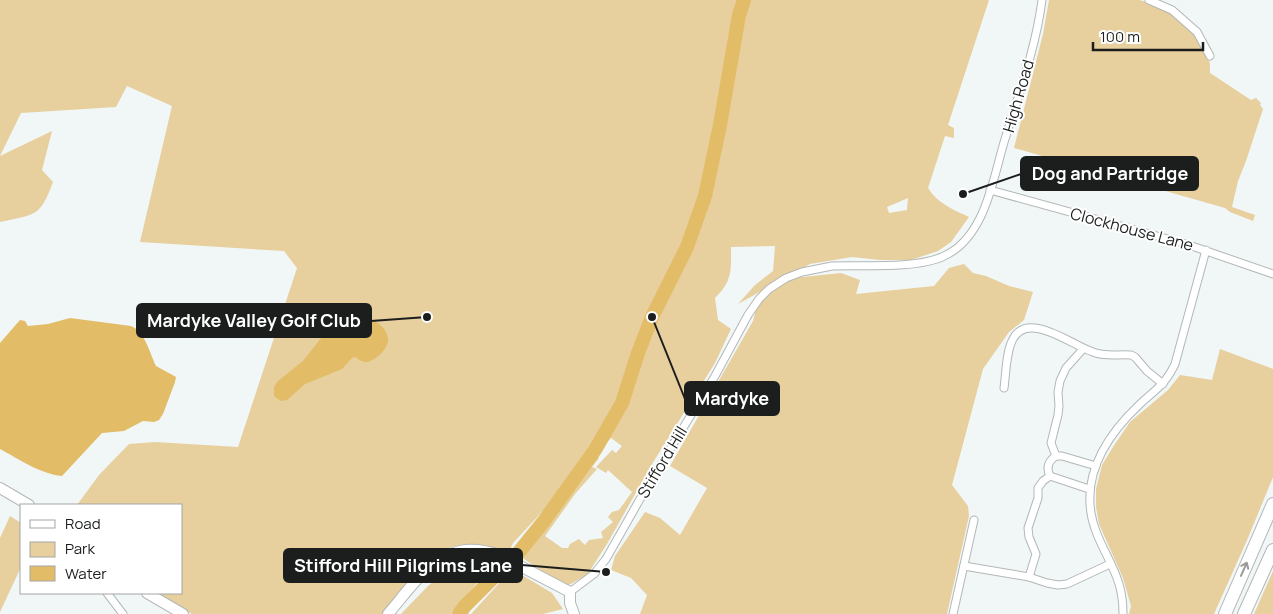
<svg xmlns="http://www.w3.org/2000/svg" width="1273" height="614" font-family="Manrope,sans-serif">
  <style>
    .green { fill: #e7cf9e; fill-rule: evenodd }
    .water { fill: #e2bc67 }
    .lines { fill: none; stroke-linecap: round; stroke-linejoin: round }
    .river { stroke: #e2bc67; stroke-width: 14 }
    .street-casing { stroke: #b2b7b8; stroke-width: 9 }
    .secondary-casing { stroke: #b2b7b8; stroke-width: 12 }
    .highway-casing { stroke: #b2b7b8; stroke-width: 14 }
    .street { stroke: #fff; stroke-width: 7 }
    .secondary { stroke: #fff; stroke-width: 10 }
    .highway { stroke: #fff; stroke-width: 12 }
    .oneway { stroke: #999a9a }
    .labels { text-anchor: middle; stroke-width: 4; stroke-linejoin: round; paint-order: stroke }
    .street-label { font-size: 16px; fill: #1c1e1e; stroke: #fff }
    .leader { fill: none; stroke: #1c1e1e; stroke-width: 2 }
    .callout-dot { fill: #1c1e1e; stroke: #fff; stroke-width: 2 }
    .callout { fill: #1c1e1e; stroke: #1c1e1e; stroke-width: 2 }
    .callout-label { font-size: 18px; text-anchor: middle; font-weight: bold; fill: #fff }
  </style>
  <rect width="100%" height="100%" fill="#f1f6f7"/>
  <g class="green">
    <path d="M0,0h989l-41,125 6,3v10l-9,-2 -17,52c9,15 26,22 41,29l-18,25 -13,9 -27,9h-31l-28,-3 -42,7 -72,40 17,-19 18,-14 2,-25 -44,1c0,22 2,34 -16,51l3,22 13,9 -16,34 -63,101 -45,80 -20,31 -20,11 -16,-9 -33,-22c28,-32 50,-69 79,-100l2,3 -7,9 5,2 -22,25 -30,42 17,12h6l2,-4 9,-5 6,6 4,-5 14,-2 -2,-6 12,-10 -5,-5 4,-5 7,-2 13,-18 -24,-22 -2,3 -10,-6 16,-17 4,3 6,-7 -11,-8 -98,105 -5,11c-66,-31 -87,17 -125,60h-191l-36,-21h25v-88h-104l22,-30 30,-31 26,-2 83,5 59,-179 -13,-17 -144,-9 32,-136 -45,-20 -11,21 -95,6 -21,43 52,-25 -10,39 11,12c-13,36 -18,32 -53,40zM908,198l-1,12 -18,3 -2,-6z"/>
    <path d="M1049,0h90c29,5 59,31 70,58 1,5 1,11 1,15l41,27 5,-2 5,5 -1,2 3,4 -17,52 -8,20 -6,26 23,8 -2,6 -23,-9 -5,-4 -211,-60 29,-114z"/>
    <path d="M964,264l9,9 13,3 23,10 24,6 -9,28 -15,12 -26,37 -31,116 16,21 1,10 -22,98h-307l7,-19 -16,-17 -20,-8 4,-14 30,-44 15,6 20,17 27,-47 -37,-22 83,-145 4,-16 15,-15 21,-12 48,-5 19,7 -4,14 78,-8 15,-18z"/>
    <path d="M1220,349l53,20v108l-25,61 -34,76h-85l2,-8 -8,-28 -24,-54 -3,-17v-18l6,-24 11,-18 17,-25 38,-32 12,-15 32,5z"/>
    <path d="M10,516l11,7v44l-21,45v-74z"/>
    <path d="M468,561h14l9,5 -40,48h-50l27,-28 23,-19z"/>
    <path d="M512,569l40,24 11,16 -20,5h-72z"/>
    <path d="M1273,571v43h-19z"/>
  </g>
  <g class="water">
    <path d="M351,316c14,-1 37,7 37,24 0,9 -13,21 -21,22 -5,0 -8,-2 -11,-5l-4,1 -10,11 -37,15 -18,16 -6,1 -7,-5v-9l4,-6 25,-20 19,-24 20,-16z"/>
    <path d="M70,318l61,8c14,5 19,28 25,40l20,11 -1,5 -12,32 -4,6 -5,2 -11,-1 -19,10 -22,2 -40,43c-22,-2 -43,-17 -62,-27v-106l20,-23 5,1 3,5 20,-2z"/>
  </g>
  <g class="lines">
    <path class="river" d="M459,614l6,-8 54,-54 25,-31 51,-71 27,-47 16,-50 14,-36 35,-70 18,-51 15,-71 19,-110 5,-15"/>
    <g class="street-casing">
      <g id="street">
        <path d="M1149,0l23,10 25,22 13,24"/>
        <path d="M990,190l196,54 87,30"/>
        <path d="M1004,388c2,-14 2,-37 9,-49 15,-29 60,7 80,13 12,5 25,2 38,3l4,2 12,14 16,13"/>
        <path d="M1056,456h6l34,10"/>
        <path d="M1050,476l39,13"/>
        <path d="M964,566l65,11 18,6 11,2 9,-1 43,-20"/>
        <path d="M1029,577l7,-23 -7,-17 -1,-9 10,-30v-10l5,-7 7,-5c-4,-8 -2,-15 6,-20l-5,-13 7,-28 1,-9 -1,-14 2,-11 6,-13 17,-19"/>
        <path d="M570,592l24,-18 12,-15 42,-74 67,-109 33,-61 11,-16 10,-10 17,-11 16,-6 30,-6c30,-1 86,3 112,-10 16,-7 28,-22 36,-38 12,-24 17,-53 25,-79 14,-45 31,-92 37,-139"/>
        <path d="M107,593l16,21"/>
        <path d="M953,614l21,-94"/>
        <path d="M1123,614c0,-10 -1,-20 -4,-30 -7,-24 -24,-45 -28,-71 -7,-43 19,-81 49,-109 16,-15 25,-19 35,-40l31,-114"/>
      </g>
    </g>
    <g class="secondary-casing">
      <g id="secondary">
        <path d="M0,488l29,17"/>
        <path d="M147,593l36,21"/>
        <path d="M388,614c20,-23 41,-56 72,-63 13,-3 27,0 39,4l71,37v11l4,11"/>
      </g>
    </g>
    <g class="highway-casing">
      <g id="highway">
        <path d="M1225,614l48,-110"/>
        <path d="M1244,614l29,-64"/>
      </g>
    </g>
    <use href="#street" class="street"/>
    <use href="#secondary" class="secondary"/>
    <use href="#highway" class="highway"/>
  </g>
  <defs><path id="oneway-shaft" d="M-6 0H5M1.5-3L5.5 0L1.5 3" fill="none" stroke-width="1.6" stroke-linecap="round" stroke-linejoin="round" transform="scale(1.25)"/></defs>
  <use class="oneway" href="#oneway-shaft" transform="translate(1244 569) rotate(-66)"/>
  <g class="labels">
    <g class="street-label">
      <text transform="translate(1018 96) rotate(-74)" y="6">High Road</text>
      <text transform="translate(1132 229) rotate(15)" y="6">Clockhouse Lane</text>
      <text transform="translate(662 462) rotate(-59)" y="6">Stifford Hill</text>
    </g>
  </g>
  <path class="leader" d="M963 194L1021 174M427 317L371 321M652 317L685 399M606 572L522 565"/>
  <g class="callout-dot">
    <circle cx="963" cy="194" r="5"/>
    <circle cx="427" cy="317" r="5"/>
    <circle cx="652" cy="317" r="5"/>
    <circle cx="606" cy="572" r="5"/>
  </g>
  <g class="callout">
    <rect x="1021" y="157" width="177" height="33" rx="5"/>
    <rect x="137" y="304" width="234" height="33" rx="5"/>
    <rect x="685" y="382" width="94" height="33" rx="5"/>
    <rect x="284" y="549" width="238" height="33" rx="5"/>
  </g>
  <g class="callout-label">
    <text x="1110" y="180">Dog and Partridge</text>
    <text x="254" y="327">Mardyke Valley Golf Club</text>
    <text x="732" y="405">Mardyke</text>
    <text x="403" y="572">Stifford Hill Pilgrims Lane</text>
  </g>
  <rect x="20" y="504" width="162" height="90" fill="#ffffff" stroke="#a4a5a5"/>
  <rect x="30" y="520" width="25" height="8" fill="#ffffff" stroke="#a4a5a5"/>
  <text x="65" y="529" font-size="15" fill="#1c1e1e">Road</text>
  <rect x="30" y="542" width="25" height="15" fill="#e7cf9e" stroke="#a4a5a5"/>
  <text x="65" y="554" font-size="15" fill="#1c1e1e">Park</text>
  <rect x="30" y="566" width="25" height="15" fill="#e2bc67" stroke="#a4a5a5"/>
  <text x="65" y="579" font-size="15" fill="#1c1e1e">Water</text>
  <path d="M1093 42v8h110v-8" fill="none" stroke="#1c1e1e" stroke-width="2.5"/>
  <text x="1100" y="42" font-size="15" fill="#1c1e1e" stroke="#ffffff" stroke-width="4" paint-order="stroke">100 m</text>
</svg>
